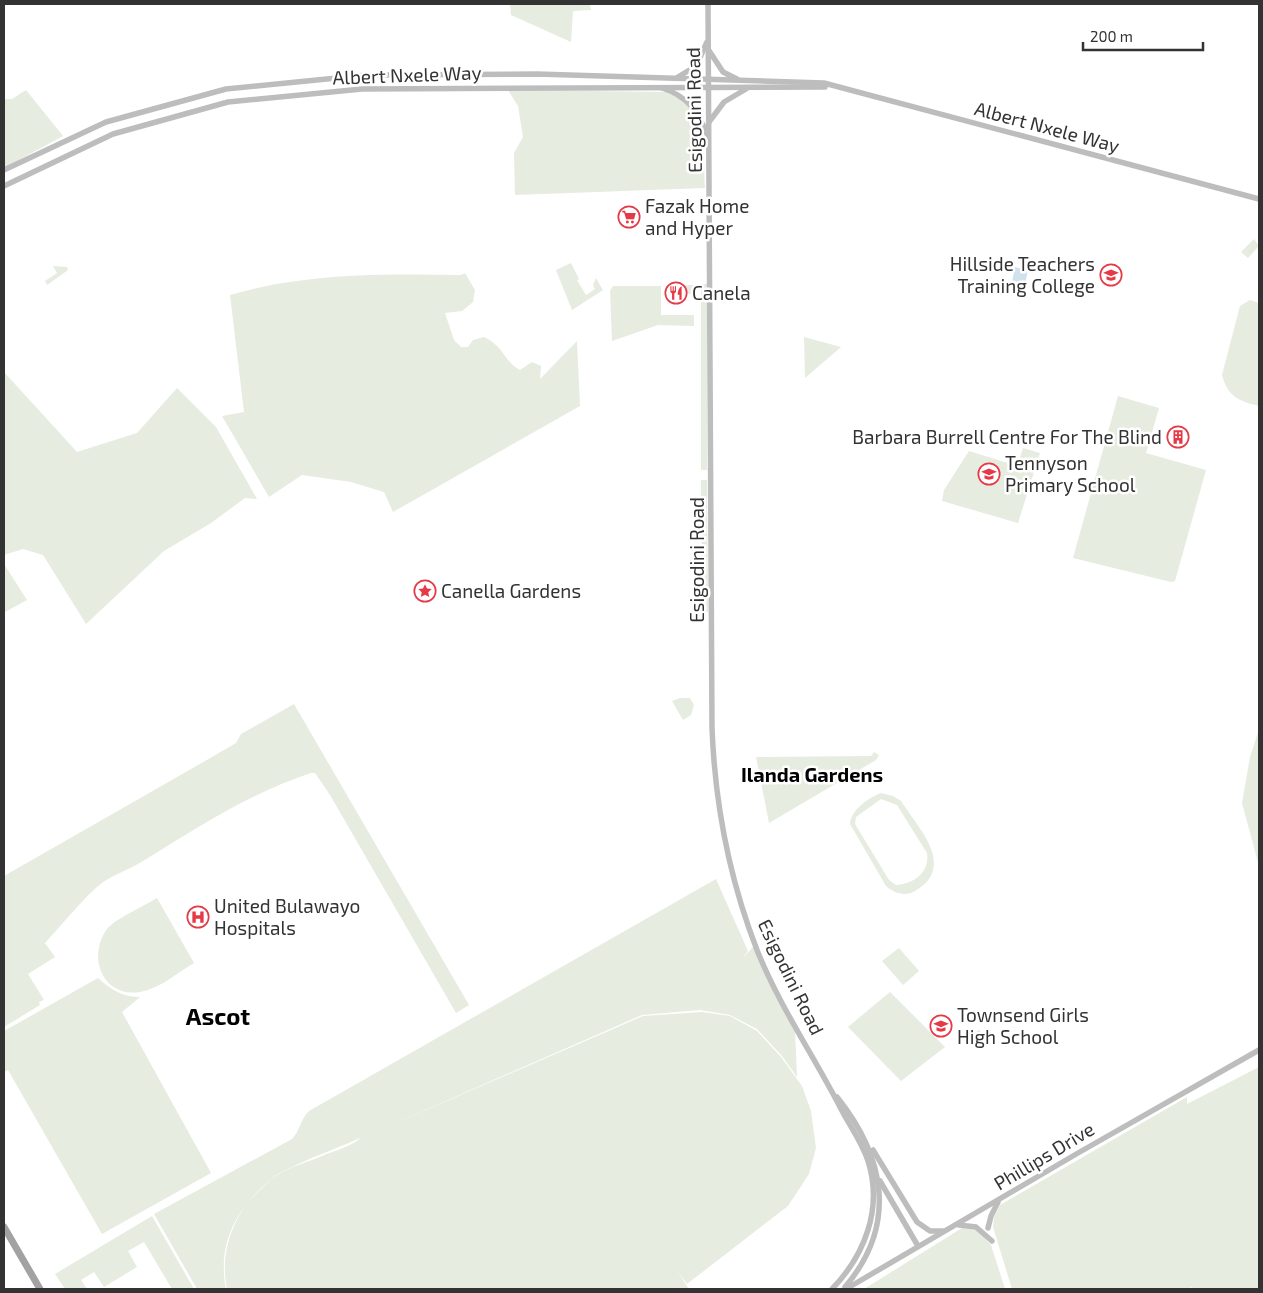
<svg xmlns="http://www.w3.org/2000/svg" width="1263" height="1293" font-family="'Exo 2',sans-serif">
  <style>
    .green { fill: #e6ecdf; fill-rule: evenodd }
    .water { fill: #cfe2ee }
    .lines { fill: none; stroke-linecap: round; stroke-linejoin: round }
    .secondary { stroke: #bdbdbd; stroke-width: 5.5 }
    .trunk { stroke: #a2a2a2; stroke-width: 7 }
    .labels { text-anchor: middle; stroke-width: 5; stroke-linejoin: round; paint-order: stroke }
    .street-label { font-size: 19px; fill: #333; stroke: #fff }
    .poi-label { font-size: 19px; fill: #333; stroke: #fff; text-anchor: start }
    .neighbourhood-label { font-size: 20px; font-weight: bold; fill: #000; stroke: #fff }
    .district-label { font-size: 24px; font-weight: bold; fill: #000; stroke: #fff }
  </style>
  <rect width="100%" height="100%" fill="#fff"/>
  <g class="green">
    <path d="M510,4h80l1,6 -18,1 -2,31 -60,-27z"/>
    <path d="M26,90l37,46 -59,32v-69h8z"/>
    <path d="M508,90l158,2c44,15 37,59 39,96l-190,7 -1,-42 9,-16 -5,-31z"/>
    <path d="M1254,239l5,7 -11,12 -7,-6z"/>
    <path d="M571,263l8,16 -2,1 9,15 9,-6 -2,-4 3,-7 7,12 -31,20 -16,-40z"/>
    <path d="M53,266l14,1 1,3 -21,15 -2,-4 12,-8z"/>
    <path d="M465,273l10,17 -2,12 -11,9 -17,2 9,27 7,7h7l5,-7 11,-3c21,10 20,25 36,33l12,-8 9,4 -1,13 37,-38 3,65 -187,106 -9,-20 -33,-10 -49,-7 -33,22 -47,-81 22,-4 -14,-117c74,-22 154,-21 231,-20z"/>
    <rect x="701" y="284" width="6" height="186"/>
    <path d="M671,285h22l4,4v10l-2,-5h-12l-1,-5 -12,-2z"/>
    <path d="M613,286h48v29h33v11l-36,-1 -46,16 -2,-50z"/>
    <path d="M1250,300l9,3v103c-20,-5 -31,-9 -37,-31l18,-69z"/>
    <path d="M804,337l37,10 -36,31z"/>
    <path d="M4,372l73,80 60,-19 40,-45 39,39 41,72 -12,-1 -34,25 -47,28 -78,73 -43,-69 -20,-6 -19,6z"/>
    <path d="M1118,396l41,12 -13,45 60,17 -31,111 -4,1 -98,-24z"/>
    <path d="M1023,448l17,5 -22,70 -76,-22 2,-11 25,-39 48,15z"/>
    <path d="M701,480h6l1,132h-6z"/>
    <path d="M4,564l23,36 -22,12 -1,-1z"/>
    <path d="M680,698h10l4,7 -3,10 -8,5 -11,-19z"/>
    <path d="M294,704l175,301 -13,8 -126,-218 -15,-22h-4c-61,20 -114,55 -168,88 -14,9 -34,15 -46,26 -19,17 -35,38 -52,56l10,14 -27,17 16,26 -5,2 1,3 -36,22v-151l208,-119 24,-14 5,-9z"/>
    <path d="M1259,729v137l-17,-63 8,-46z"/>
    <path d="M874,752l5,3 -3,5 -107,63 -13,-66 115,-1z"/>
    <path d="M881,793l12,3 8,5c18,28 56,66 14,90 -10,6 -21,2 -29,-5l-36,-62c1,-14 18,-26 31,-31zM881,799l16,6 30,48c3,19 -13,31 -31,32l-7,-5 -34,-56 1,-7z"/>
    <path d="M716,879l32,72 -6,8 11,-12 42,83 2,47 -15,-21 -25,-27 -27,-14 -30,-5 -58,5 -267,117 268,-116 59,-4 28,4 27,15 24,26 21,29 9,25 5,37 -7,26 -21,32 -101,78 -10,-13 12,18h-462c-9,-44 12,-88 49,-113 13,-9 32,-14 46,-20 11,-5 31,-10 38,-18 -27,12 -56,22 -82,36 -6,4 -12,10 -17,15 -29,26 -43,61 -35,100h-29l-43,-75 138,-75c8,-8 8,-19 17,-28z"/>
    <path d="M157,898l37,65c-17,10 -35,26 -54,29 -38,6 -53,-36 -33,-63 8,-10 37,-23 50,-31z"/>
    <path d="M899,948l20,23 -16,14 -21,-24z"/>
    <path d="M98,978c13,12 25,19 42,19l-18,15 89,161 -109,61 -94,-164 -4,2v-41z"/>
    <path d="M890,992l55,55 -44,34 -53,-54z"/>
    <path d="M1259,1067v222h-68l2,-3 -4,3h-177l-19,-62 1,-10 6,-12 187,-108v7z"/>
    <path d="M152,1216l42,73h-22l-28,-47 -16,9 9,16 -33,20 -10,-15 -13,8 6,9h-22l-10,-15z"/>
    <path d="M962,1228l15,2 14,15 14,44h-141z"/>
  </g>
  <g class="water">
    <path d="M1015,267l13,3 -3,15 -13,-3z"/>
    <path d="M979,1030l9,11 -12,9 -9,-11z"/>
  </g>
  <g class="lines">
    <g class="secondary">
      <path d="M708,4l4,724c3,77 17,150 45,222 22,55 56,105 83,157 9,18 22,35 28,54 15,47 -3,94 -36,128"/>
      <path d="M708,49l15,23 14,7"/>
      <path d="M678,77l18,-11 11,-24"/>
      <path d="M662,88c25,8 35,22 45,46"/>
      <path d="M709,122l15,-20 22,-13"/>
      <path d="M4,170l102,-48 120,-33 141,-14 170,-1 287,9 435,116"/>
      <path d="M4,186l109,-52 115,-32 134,-13 463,-2"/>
      <path d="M837,1097c48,60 61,128 8,190"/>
      <path d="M873,1150l44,72 13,9h13"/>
      <path d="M880,1181l38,65"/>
      <path d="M959,1225l17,2 16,14"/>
      <path d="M988,1228l3,-12 7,-14"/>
      <path d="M846,1289l232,-136 181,-103"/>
    </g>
    <path class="trunk" d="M4,1227l36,62"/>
  </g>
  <defs>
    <g id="supermarket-ring" transform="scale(1.125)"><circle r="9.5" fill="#fff" stroke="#e63946" stroke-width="1.5"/><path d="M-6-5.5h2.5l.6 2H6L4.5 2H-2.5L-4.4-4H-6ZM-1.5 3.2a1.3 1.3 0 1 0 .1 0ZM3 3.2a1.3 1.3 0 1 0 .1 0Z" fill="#e63946"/></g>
    <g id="university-ring" transform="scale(1.125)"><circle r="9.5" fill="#fff" stroke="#e63946" stroke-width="1.5"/><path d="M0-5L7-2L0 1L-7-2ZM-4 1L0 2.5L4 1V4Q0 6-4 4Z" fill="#e63946"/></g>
    <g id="restaurant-ring" transform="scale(1.125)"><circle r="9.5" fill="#fff" stroke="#e63946" stroke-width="1.5"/><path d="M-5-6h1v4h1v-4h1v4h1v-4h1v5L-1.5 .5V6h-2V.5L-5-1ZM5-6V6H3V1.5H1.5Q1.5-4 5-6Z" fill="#e63946"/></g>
    <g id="building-ring" transform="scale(1.125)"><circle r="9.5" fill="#fff" stroke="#e63946" stroke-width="1.5"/><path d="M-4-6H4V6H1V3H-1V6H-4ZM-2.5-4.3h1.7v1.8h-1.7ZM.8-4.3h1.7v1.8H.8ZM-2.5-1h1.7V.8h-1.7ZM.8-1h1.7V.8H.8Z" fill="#e63946"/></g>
    <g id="school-ring" transform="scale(1.125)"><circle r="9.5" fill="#fff" stroke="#e63946" stroke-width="1.5"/><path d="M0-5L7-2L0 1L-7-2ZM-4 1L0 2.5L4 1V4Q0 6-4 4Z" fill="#e63946"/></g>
    <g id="sight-ring" transform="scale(1.125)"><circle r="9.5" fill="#fff" stroke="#e63946" stroke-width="1.5"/><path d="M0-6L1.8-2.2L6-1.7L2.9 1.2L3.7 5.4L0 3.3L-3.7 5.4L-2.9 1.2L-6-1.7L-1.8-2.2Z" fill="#e63946"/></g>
    <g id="hospital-ring" transform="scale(1.125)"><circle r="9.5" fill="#fff" stroke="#e63946" stroke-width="1.5"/><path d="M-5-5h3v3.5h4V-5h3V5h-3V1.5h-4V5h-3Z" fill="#e63946"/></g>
  </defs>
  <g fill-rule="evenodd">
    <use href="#supermarket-ring" x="629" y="217"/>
    <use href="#university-ring" x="1111" y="275"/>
    <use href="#restaurant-ring" x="676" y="293"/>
    <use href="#building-ring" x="1178" y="437"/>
    <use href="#school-ring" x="989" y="474"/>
    <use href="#sight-ring" x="425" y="591"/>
    <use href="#hospital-ring" x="198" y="917"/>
    <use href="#school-ring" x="941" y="1026"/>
  </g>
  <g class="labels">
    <g class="street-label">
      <text transform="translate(407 75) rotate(-2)" y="7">Albert Nxele Way</text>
      <text transform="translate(694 110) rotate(-91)" y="7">Esigodini Road</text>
      <text transform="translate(1047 127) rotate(15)" y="7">Albert Nxele Way</text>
      <text transform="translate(697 560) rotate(-90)" y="7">Esigodini Road</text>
      <text transform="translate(791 977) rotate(64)" y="7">Esigodini Road</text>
      <text transform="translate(1044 1156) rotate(-31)" y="7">Phillips Drive</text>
    </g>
    <g class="poi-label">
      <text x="645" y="213">Fazak Home<tspan x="645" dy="22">and Hyper</tspan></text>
      <text x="1095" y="271" text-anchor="end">Hillside Teachers<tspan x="1095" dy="22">Training College</tspan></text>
      <text x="692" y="300">Canela</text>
      <text x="1162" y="444" text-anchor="end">Barbara Burrell Centre For The Blind</text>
      <text x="1005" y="470">Tennyson<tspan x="1005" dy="22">Primary School</tspan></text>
      <text x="441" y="598">Canella Gardens</text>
      <text x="214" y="913">United Bulawayo<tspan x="214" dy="22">Hospitals</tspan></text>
      <text x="957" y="1022">Townsend Girls<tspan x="957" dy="22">High School</tspan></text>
    </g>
    <g class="neighbourhood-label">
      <text x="812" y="782">Ilanda Gardens</text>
    </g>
    <g class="district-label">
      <text x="218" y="1025">Ascot</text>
    </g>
  </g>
  <rect width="1263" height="1293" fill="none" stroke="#333333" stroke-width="10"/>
  <path d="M1083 42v8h120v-8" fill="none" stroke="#333333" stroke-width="2.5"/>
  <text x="1090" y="42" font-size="15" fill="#333333" stroke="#ffffff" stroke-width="4" paint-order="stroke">200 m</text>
</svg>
